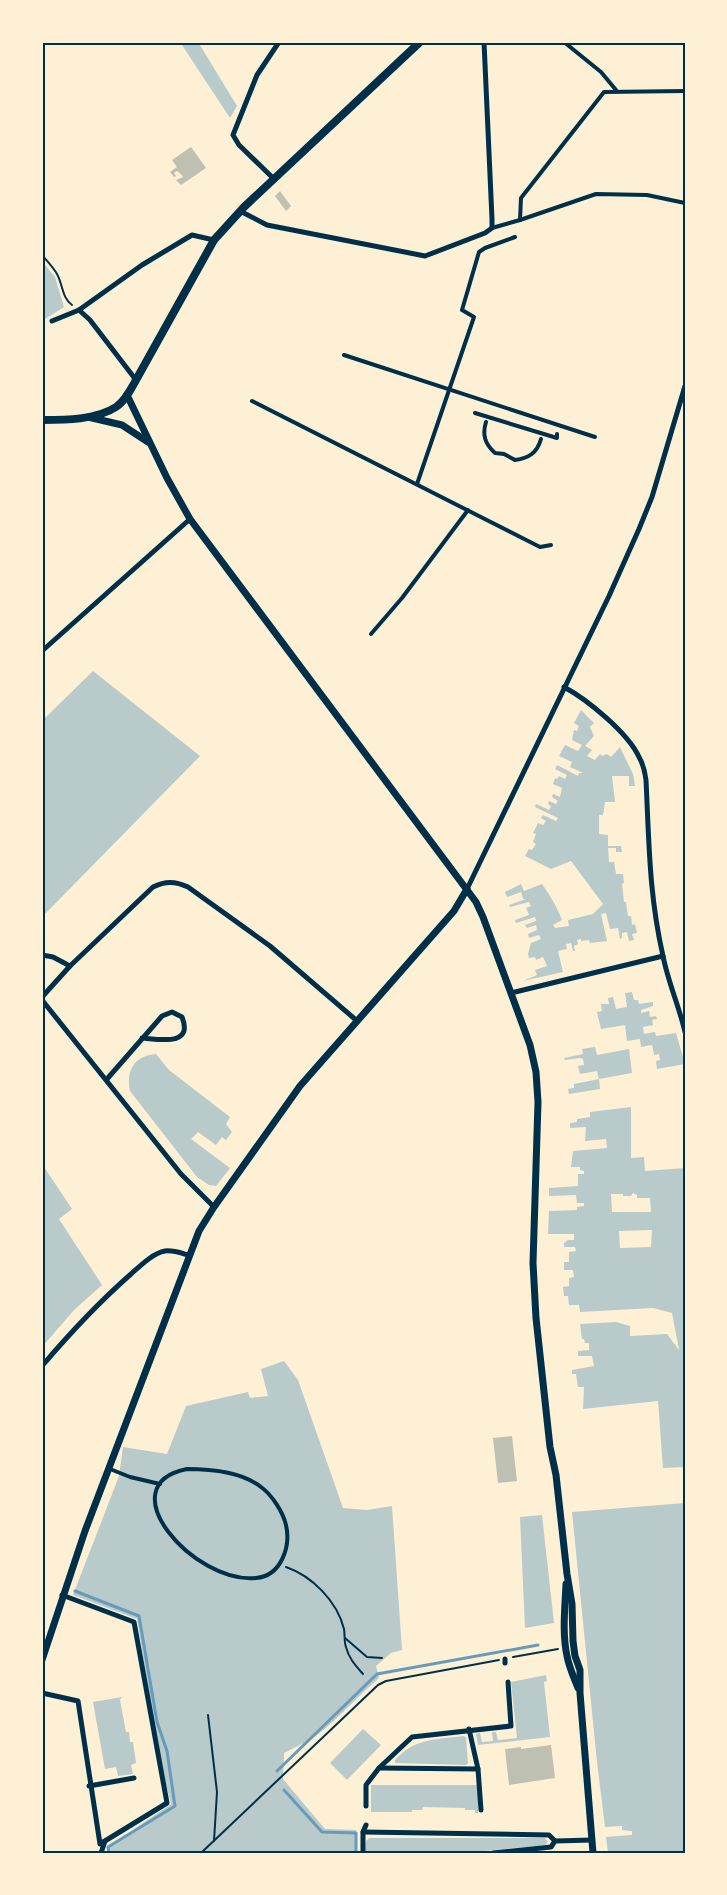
<svg xmlns="http://www.w3.org/2000/svg" width="727" height="1895" font-family="Arial,sans-serif">
  <style>
    .green { fill: #b9caca; fill-rule: evenodd }
    .lines { fill: none; stroke-linecap: round; stroke-linejoin: round }
    .stream { stroke: #669bbc; stroke-width: 3 }
    .building { fill: #bec0b2 }
    .path { stroke: #003049; stroke-width: 2 }
    .pedestrian { stroke: #003049; stroke-width: 4 }
    .minor { stroke: #003049; stroke-width: 5 }
    .tertiary { stroke: #003049; stroke-width: 7 }
    .secondary { stroke: #003049; stroke-width: 8 }
    .neatline { fill: none; stroke: #003049; stroke-width: 2 }
  </style>
  <rect width="100%" height="100%" fill="#fdf0d5"/>
  <g class="green">
    <path d="M180,42h18l39,64 -7,12z"/>
    <path d="M42,261l13,16 9,30 -22,14z"/>
    <path d="M93,671l107,85 -158,161v-204l4,4z"/>
    <path d="M581,710l13,13 -4,4 4,9 -9,10 7,4 -5,6 8,4 5,-6 2,2 5,-2 4,3 9,-10 13,27 2,12h-6v-10h-17l3,26h-10l-2,13h-4v19l9,1v11h13l1,6h-6v-4h-8l1,14h5l2,12h7l1,9 -2,1 2,18h2l2,14h3l1,9 3,-1 2,9 -5,1 2,6 -5,1 -2,-9 -5,1v5l-2,1 -2,-11 -8,1 -4,-16 -5,1 6,27 -17,2 -1,-3 -8,1v-2l-4,1 1,4 -4,2 1,5h-2l-2,-8 -5,1 1,5 -9,2 5,21 -40,9 14,-6 -2,-5 12,-4 -4,-9 -7,3 -1,-3 -6,1 -1,-4 3,-11 10,-4 -2,-4 -10,3 -1,-4 9,-4 -1,-5 -9,3 -2,-3 11,-4 -1,-4 -19,6 -1,-3 14,-5 -3,-7 5,-2 -2,-4 -19,5 -1,-2 17,-6h-3l-2,-7 -14,5 -2,-5 16,-8 3,7 18,-7c9,13 15,23 20,36l-9,5 2,3 14,-2 -1,-6 25,-6 10,-10 -32,-43 -20,8 -26,-13 4,-7 3,1 4,-6 -3,-2 3,-8 -3,-1 5,-10 5,2 3,-4 -5,-3 2,-3 13,6 2,-3 -23,-11 1,-3 13,6 2,-4 -3,-2 1,-3 7,3 2,-3 -6,-4 1,-3 7,3 2,-9 -9,-4 2,-6 2,1 2,-3 6,3 2,-4 -12,-6 2,-4 21,11 1,-3h4l-13,-6 2,-5 -13,-6 6,-11 13,6 4,-6 -10,-5 2,-10 3,1 2,-5 -5,-3z"/>
    <path d="M632,992l2,8h4l1,4 14,-2v4l-12,4v3l8,-2 1,6 6,-1 1,3 -5,1 1,5 -10,2 1,7 11,-2 1,4 20,-3 9,31 -28,5 -1,-8 4,-1 -1,-6 -5,1 -2,-10 -11,2 -1,-8 -13,2 -2,-16 -24,4 -4,-17 5,-1 -1,-7h8l-1,-6 5,-1 3,12 11,-2 -2,-14z"/>
    <path d="M595,1047l2,8 32,-6 3,24 -33,6 1,10 -31,5 -1,-5 6,-1v-4l25,-5 -2,-8 -17,3 -2,-8 6,-1 -1,-6 -3,-1 -15,2 -1,-2 19,-4 -1,-5z"/>
    <path d="M156,1054l13,16 61,47 -4,7 6,8 -6,8 -4,-3 -6,8 -18,-13 -7,7 39,29 -14,18 -7,-1 -12,-8 -67,-86c-4,-21 4,-35 26,-37z"/>
    <path d="M631,1107v51l13,-1 1,14 40,-3v299l-22,1 -5,-67 -75,8 1,-22h-6l-2,-13h-4v-4l22,-4 -2,-10h-14v-5l11,-1v-7h-4l-1,-4h-2l-2,-15 36,-2 14,4v10l37,-2 12,16 -7,-37 -19,-5 -73,4 -1,-7h-10l-1,-9h-4l-1,-9 6,-1v-8l5,-1 -1,-7h-9v-8h5v-10l7,-1 -1,-4h-11v-4l4,-3h6v-6h-26l1,-23 28,-1v-3l7,-1v-3h-7l-1,-8 -27,1v-8l29,-2v-12h6v-3l-4,-1v-3h-9l2,-16 34,-3 -1,-9 -21,2 1,-14 -16,1v-5l7,-1v-3l13,-2v-5zM633,1193l4,2v3h13l1,14h-39l-1,-18h12v2h8zM652,1230l-1,17 -31,1 -1,-17z"/>
    <path d="M42,1164l30,45 -13,10 43,66 -28,25 -32,37z"/>
    <path d="M284,1361l14,19 45,128 24,2 25,-4 10,144 -11,3 -15,13 3,12c-21,18 -40,40 -62,57 -10,7 -22,12 -33,18l-1,26 42,50 31,1v23h-247l-1,-6 63,-43 -11,-43 -23,-142 -64,-24 46,-119 4,-29 44,7 19,-48 62,-14 2,6 18,-2 -7,-27z"/>
    <path d="M685,1503v350h-77l-2,-16 26,-2v-4l-10,-1v-4l-17,1 -8,-65 -25,-250z"/>
    <path d="M542,1515l12,108 -29,5 -5,-111z"/>
    <path d="M546,1675l1,6 -3,1 6,55 -72,8 -2,-11 4,-1 2,9 11,-1 -1,-9h4l2,8 19,-2 -6,-56z"/>
    <path d="M122,1697l-2,3 6,32h3l1,10h3l3,21 -5,2 2,9 -15,2 -2,-9 -11,2 -12,-67z"/>
    <path d="M363,1729l18,16 -34,35 -17,-17z"/>
    <path d="M463,1736l3,1 2,26 -2,2 -71,-2v-3c20,-22 39,-20 68,-24z"/>
    <path d="M371,1785h107v28h-3v-3h-10v-2l-42,-1 -1,3h-10v2h-41z"/>
    <path d="M369,1838h176l3,4 -3,3 -81,8h-99l1,-12z"/>
  </g>
  <g class="lines">
    <g class="stream">
      <path d="M75,1591l64,25 18,106 10,29 8,55 -67,41 1,6"/>
      <path d="M277,1771l100,-97 161,-29"/>
      <path d="M284,1790l38,42 34,1v20"/>
    </g>
  </g>
  <g class="building">
    <path d="M191,147l15,21 -25,17 -5,-5 7,-3 -2,-3 -4,-3 -3,2 2,3 -2,1 -4,-5 7,-5 -5,-7z"/>
    <path d="M280,191l11,15 -5,5 -11,-15z"/>
    <path d="M512,1436l5,45 -19,2 -5,-45z"/>
    <path d="M551,1745l4,33 -46,7 -4,-36 16,-2v2z"/>
  </g>
  <g class="lines">
    <g class="path">
      <path d="M42,255c5,6 11,12 15,19 6,11 5,24 15,31"/>
      <path d="M286,1567c26,9 51,34 58,62 1,6 0,13 2,18 3,12 10,19 17,27"/>
      <path d="M345,1638l22,19 15,1"/>
      <path d="M513,1657l45,-8"/>
      <path d="M208,1715l9,77 -3,49"/>
      <path d="M201,1853l177,-168 8,-4 113,-21"/>
    </g>
    <g class="pedestrian">
      <path d="M564,42l37,30 15,18"/>
      <path d="M520,220l76,-26 51,1 38,8"/>
      <path d="M492,228l28,-8 1,-22 83,-106 81,-1"/>
      <path d="M344,355l251,82"/>
      <path d="M252,401l288,146 11,-2"/>
      <path d="M475,413l82,25v-4"/>
      <path d="M486,422c-4,13 -1,22 9,31l9,1 11,6c14,-2 22,-7 26,-21"/>
      <path d="M417,484l57,-167 -12,-7 17,-58 6,-4 30,-11"/>
      <path d="M371,634l31,-36 66,-88"/>
      <path d="M110,1469l20,8 30,7"/>
      <path d="M187,1469c23,0 55,3 74,18 11,8 22,25 25,38 5,22 -5,51 -30,53 -62,6 -149,-93 -69,-109z"/>
    </g>
    <g class="minor">
      <path d="M274,179l-35,-34 -6,-10 24,-60 22,-33"/>
      <path d="M240,211l27,14 158,31 60,-23 7,-5v-9l-8,-177"/>
      <path d="M79,310l11,10 46,60"/>
      <path d="M52,321l27,-11 63,-45 50,-30 22,5"/>
      <path d="M42,651l148,-132"/>
      <path d="M564,687c24,13 64,46 75,70 4,7 6,15 7,23 3,61 3,115 17,176 5,26 16,50 22,76"/>
      <path d="M467,889l142,-293 30,-67 13,-32 33,-111"/>
      <path d="M42,955l11,2 17,9"/>
      <path d="M511,993l152,-37"/>
      <path d="M42,997l28,-31 83,-79c12,-6 22,-6 35,0l82,59 86,74"/>
      <path d="M42,1000l139,174 33,33"/>
      <path d="M107,1079l55,-63 10,-4 10,5c12,30 -24,22 -40,21"/>
      <path d="M42,1366c28,-33 56,-63 89,-92 9,-8 22,-21 34,-23 8,-1 16,2 23,4"/>
      <path d="M505,1659v4"/>
      <path d="M42,1693l36,8 22,143 67,-41 -33,-181 -72,-27"/>
      <path d="M379,1768l99,1 -9,-40"/>
      <path d="M478,1769l3,41"/>
      <path d="M89,1786l45,-8"/>
      <path d="M366,1806v-21l13,-17 33,-31 99,-11 -3,-44"/>
      <path d="M363,1832l186,3 6,6"/>
      <path d="M101,1853l4,-12"/>
      <path d="M363,1853v-21l3,-7"/>
      <path d="M493,1853l58,-6 4,-6 37,-1"/>
    </g>
    <g class="tertiary">
      <path d="M127,395l40,83 23,41 286,383 7,15 47,128 6,27 2,30 -5,161 3,55 14,129 6,28 11,99 5,30 1,37 2,15 5,14v23l13,160"/>
      <path d="M88,417l34,8 26,17"/>
      <path d="M566,1584c-1,24 -4,49 1,72 2,11 7,22 11,32"/>
      <path d="M42,1660l43,-129 114,-300 15,-24 86,-121 154,-175 13,-22"/>
    </g>
    <path class="secondary" d="M42,420c23,0 54,0 74,-13 9,-6 15,-18 20,-27l78,-140 30,-33 176,-165"/>
  </g>
  <rect width="727" height="1895" fill="none" stroke="#fdf0d5" stroke-width="87"/>
  <rect x="44" y="44" width="640" height="1808" class="neatline"/>
</svg>
